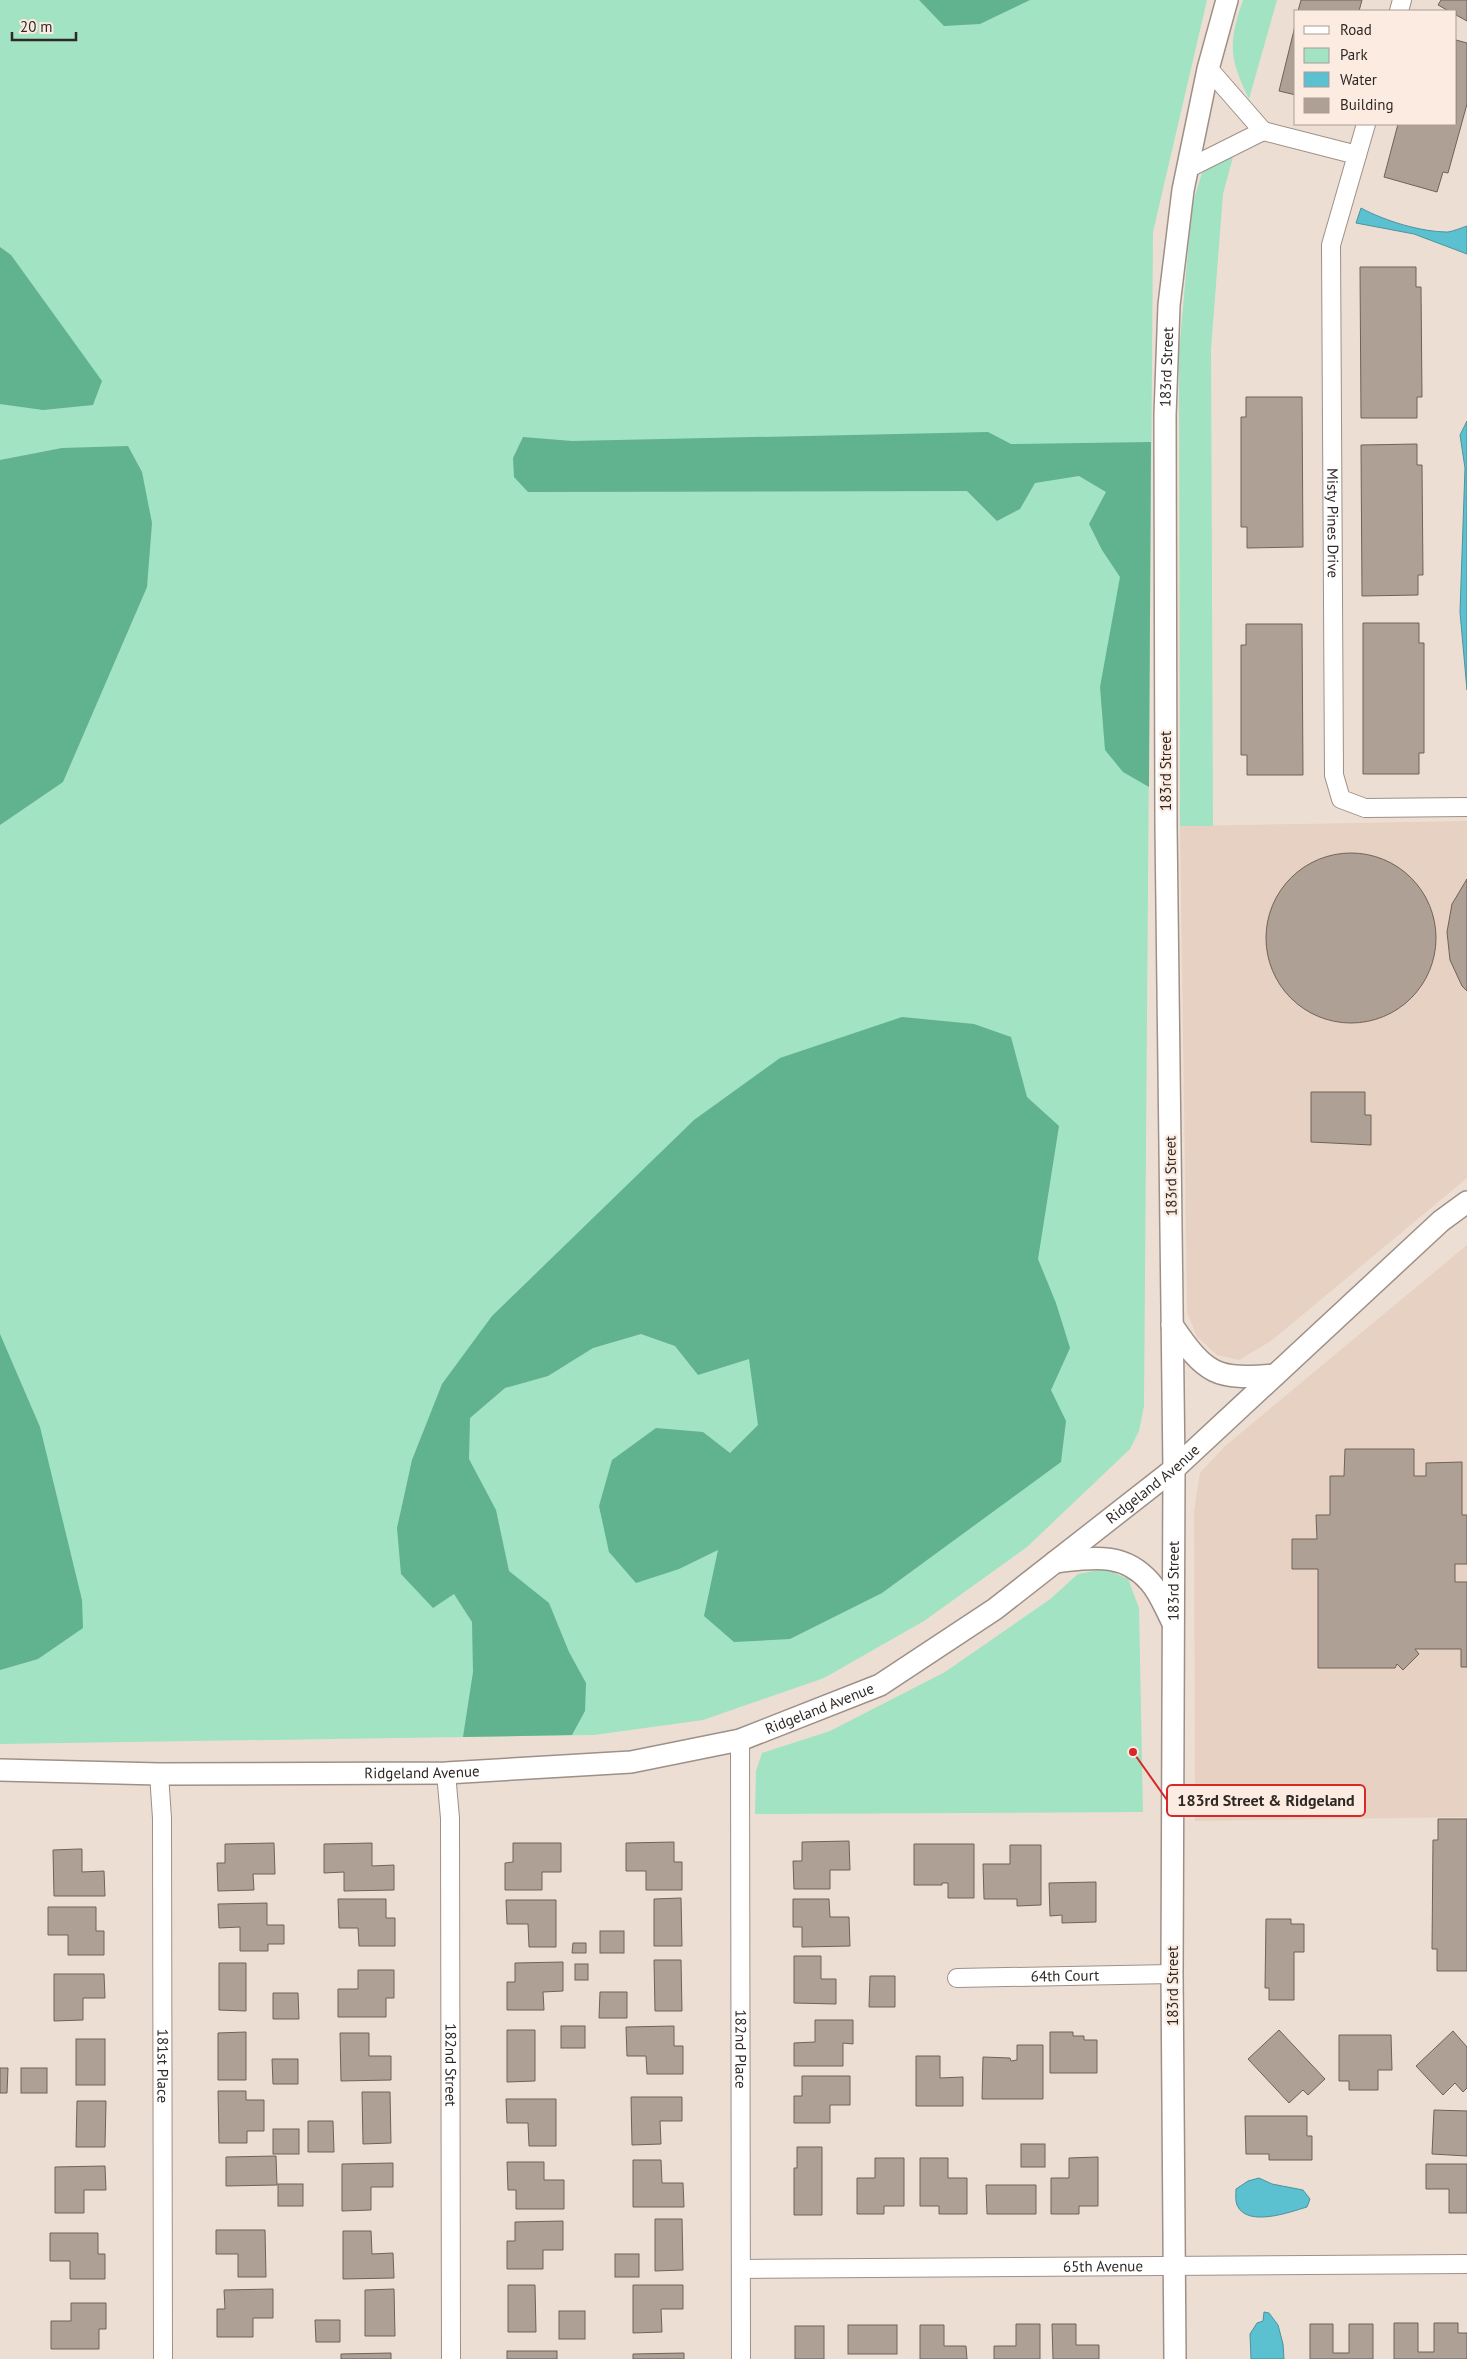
<svg xmlns="http://www.w3.org/2000/svg" width="1467" height="2359" font-family="'PT Sans',sans-serif">
  <style>
    .built { fill: #e7d1c2 }
    .green { fill: #a1e3c3 }
    .forest { fill: #61b28e }
    .water { fill: #5bc0cf; stroke: #4e939c }
    .building { fill: #afa096; stroke: #6f6259 }
    .lines { fill: none; stroke-linecap: round; stroke-linejoin: round }
    .minor-casing { stroke: #9f9087; stroke-width: 20 }
    .tertiary-casing { stroke: #9f9087; stroke-width: 24 }
    .minor { stroke: #fff; stroke-width: 18 }
    .tertiary { stroke: #fff; stroke-width: 21 }
    .labels { text-anchor: middle; stroke-width: 4.5; stroke-linejoin: round; paint-order: stroke }
    .street-label { font-size: 15px; fill: #2f2925; stroke: #fbebe0 }
    .leader { fill: none; stroke: #d62828; stroke-width: 2 }
    .callout-dot { fill: #d62828; stroke: #fbebe0; stroke-width: 2 }
    .callout { fill: #fbebe0; stroke: #d62828; stroke-width: 2 }
    .callout-label { font-size: 16px; text-anchor: middle; font-weight: bold; fill: #2f2925 }
  </style>
  <rect width="100%" height="100%" fill="#edded3"/>
  <g class="built">
    <path d="M1467,821v357l-196,163 -32,19 -22,-5 -20,-18 -10,-25 -7,-486z"/>
    <path d="M1467,1245v572l-272,4 -1,-309 6,-39 25,-27z"/>
  </g>
  <g class="green">
    <path d="M0,0h1207l-54,232 -9,1174 -5,25 -9,18 -103,98 -103,74 -100,57 -121,42 -109,15 -594,9z"/>
    <path d="M1243,0h34l-28,99c-20,-41 -21,-56 -6,-99z"/>
    <path d="M1233,157l-10,37 -12,155 2,477h-33l-1,-473 13,-148 10,-32 13,-9z"/>
    <path d="M1105,1569l23,10 11,29 4,204 -388,2 1,-43 6,-18 68,-22 115,-59 104,-72 29,-26z"/>
  </g>
  <g class="forest">
    <path d="M919,0h111l-50,24 -36,2z"/>
    <path d="M0,247l11,8 91,126 -9,24 -50,5 -43,-6z"/>
    <path d="M988,432l23,12 140,-2 -2,345 -26,-15 -18,-22 -5,-63 20,-110 -18,-27 -13,-26 17,-32 -27,-16 -44,7 -15,26 -23,12 -30,-30 -439,1 -14,-15 -1,-19 10,-21 49,4z"/>
    <path d="M128,446l14,26 10,51 -5,64 -84,195 -63,43v-365l62,-12z"/>
    <path d="M902,1017l72,7 37,13 16,60 32,29 -21,133 18,44 14,45 -19,42 15,31 -5,41 -179,131 -92,46 -56,3 -30,-26 14,-66 -39,19 -43,14 -27,-31 -10,-46 13,-46 44,-32 47,4 27,21 28,-28 -9,-66 -51,16 -23,-29 -34,-12 -48,14 -45,28 -43,12 -35,30 -1,41 27,51 13,61 40,32 20,49 17,31 -1,28 -13,24 -109,2 10,-65 -1,-50 -18,-28 -21,14 -32,-34 -4,-46 15,-68 30,-76 50,-68 202,-196 86,-62z"/>
    <path d="M0,1334l40,93 42,173 1,28 -45,31 -38,11z"/>
  </g>
  <g class="water">
    <path d="M1361,208c24,13 60,24 87,24 6,-1 13,-4 19,-6v28l-53,-20 -58,-11z"/>
    <path d="M1467,421v269l-7,-78 5,-144 -5,-33z"/>
    <path d="M1259,2178l13,6 31,6 7,9 -3,8c-17,5 -60,21 -70,-2 -2,-5 -1,-12 -1,-16l12,-8z"/>
    <path d="M1264,2312l5,1 9,12 5,19 1,15h-33l-1,-25 7,-11 6,-2z"/>
  </g>
  <g class="building">
    <path d="M1301,0h61l-3,11h-61z"/>
    <path d="M1441,0h26v21l-11,-6v-4h-7l-11,-6z"/>
    <path d="M1296,22v73l-17,-4z"/>
    <path d="M1456,40l11,3v61l-19,69 -5,-1 -6,20 -53,-15 14,-53h58z"/>
    <path d="M1360,267h56v20h5l1,110h-5v21h-56z"/>
    <path d="M1246,397h56l1,150 -56,1v-21h-6v-110h5z"/>
    <path d="M1417,444v21h5l1,110h-5v20l-56,1 -1,-151z"/>
    <path d="M1363,623h56v20h5v110h-5v21h-56z"/>
    <path d="M1246,624h56l1,151h-56v-20h-6v-110h5z"/>
    <circle cx="1351" cy="938" r="85"/>
    <path d="M1467,879v112l-5,-5 -12,-26 -3,-28 5,-28z"/>
    <path d="M1311,1092h54v23h6v30l-60,-3z"/>
    <path d="M1345,1449h69v27h12v-13l36,-1v53h5v49h-12v18h12v85h-6v-18h-46l4,5 -16,16 -6,-6 -2,4h-77v-99h-26v-30h25l-1,-24h14v-39h14z"/>
    <path d="M1438,1819h29v152h-30v-22h-5l1,-109h5z"/>
    <path d="M849,1841l1,29h-20v19h-36l-1,-28h9v-19z"/>
    <path d="M674,1842v20h8v28h-36v-19h-20v-28z"/>
    <path d="M274,1843l1,31h-22l1,16 -36,1 -1,-28h8v-19z"/>
    <path d="M372,1843v23l22,-1v25l-50,1v-19l-20,1v-29z"/>
    <path d="M513,1843h48v29h-19v18h-37v-27l8,-1z"/>
    <path d="M914,1844h60v54h-26v-15h-6v2h-28z"/>
    <path d="M1010,1845h31v60l-24,1v-7h-33l-1,-35h27z"/>
    <path d="M78,1849h4v23l22,-1 1,25h-51l-1,-46z"/>
    <path d="M1096,1882v40l-34,1v-8l-12,1 -1,-33z"/>
    <path d="M681,1898l1,48h-28v-47z"/>
    <path d="M338,1899h48v19h9v28h-36l-1,-18h-19z"/>
    <path d="M793,1899h36l1,18h19l1,29 -48,1v-20h-9z"/>
    <path d="M506,1900h50v47h-27l-1,-23h-21z"/>
    <path d="M267,1903v22h17v19h-16v7h-28v-24l-21,1 -1,-24z"/>
    <path d="M48,1907h48v24h8v24h-36v-20h-20z"/>
    <path d="M1266,1919h25v5h13v28h-10v48h-25v-12h-4z"/>
    <rect x="600" y="1931" width="24" height="22"/>
    <path d="M573,1943h13v10h-14z"/>
    <path d="M794,1956h27v23h15v25l-42,-1z"/>
    <path d="M654,1960h27l1,51h-27z"/>
    <path d="M563,1962v29l-20,1 1,18h-37v-28h8v-19z"/>
    <path d="M219,1963h27v48l-27,-1z"/>
    <rect x="575" y="1964" width="13" height="16"/>
    <path d="M358,1970h36v28h-8v19h-48v-28h20z"/>
    <path d="M54,1974h50l1,24h-22v22l-29,1z"/>
    <path d="M870,1976h25v31h-26z"/>
    <path d="M600,1992h27v26h-28z"/>
    <path d="M273,1993h25l1,26h-26z"/>
    <path d="M815,2020h38v24l-10,-1v23h-49v-23l21,-1z"/>
    <rect x="561" y="2026" width="24" height="22"/>
    <path d="M674,2026v20h9v28h-36l-1,-18h-19l-1,-29z"/>
    <path d="M507,2030h28v51l-28,1z"/>
    <path d="M1279,2030l46,49 -17,16 -5,-5 -14,13 -41,-44z"/>
    <path d="M1453,2031l14,16v41l-4,4 -8,-9 -12,12 -27,-29z"/>
    <path d="M246,2032v48h-28v-47z"/>
    <path d="M1050,2032h23v4h11v4h13v33h-47z"/>
    <path d="M340,2033h29v23h22v24l-50,1z"/>
    <path d="M1339,2035h52l1,35h-14v20h-29v-9h-10z"/>
    <rect x="76" y="2039" width="29" height="46"/>
    <path d="M1017,2045h26v54h-61l1,-42 27,1 1,3 6,-1z"/>
    <path d="M916,2056h24v22l23,-1v29h-47z"/>
    <path d="M272,2059h26v25h-25z"/>
    <path d="M0,2068h8l-1,25h-7z"/>
    <rect x="21" y="2068" width="26" height="25"/>
    <path d="M802,2076h48v29h-20v18h-36v-27h8z"/>
    <path d="M218,2091h28v9h18v31h-17v12h-28z"/>
    <path d="M362,2092h28l1,51 -28,1z"/>
    <path d="M631,2097h51v24h-22l1,23 -29,1z"/>
    <path d="M506,2099h50v47h-27l-1,-23h-21z"/>
    <path d="M77,2101h29l-1,46h-29z"/>
    <path d="M1434,2110l33,1v45l-35,-2z"/>
    <path d="M1245,2116h62v20h5v24h-43v-6h-23z"/>
    <path d="M308,2121h25l1,31h-26z"/>
    <rect x="273" y="2129" width="26" height="25"/>
    <rect x="1021" y="2144" width="24" height="23"/>
    <path d="M797,2147h25v68h-28v-47h3z"/>
    <path d="M276,2156l1,29 -51,1v-29z"/>
    <path d="M1098,2157v49h-19v8h-28v-36h18v-20z"/>
    <path d="M875,2158h29v48h-20v8h-27v-36h18z"/>
    <path d="M920,2158h28v20h19v36h-28v-8h-19z"/>
    <path d="M633,2160h28l1,23h21l1,24h-51z"/>
    <path d="M507,2162h37v18h20v29h-48v-19h-8z"/>
    <path d="M393,2163v24h-22v23l-29,1v-47z"/>
    <path d="M1426,2164h41v49h-18v-24h-23z"/>
    <path d="M105,2166l1,24h-22v23h-29v-46z"/>
    <rect x="278" y="2184" width="25" height="22"/>
    <path d="M986,2185h50v29h-49z"/>
    <path d="M655,2219h27l1,51 -28,1z"/>
    <path d="M563,2221v29h-20v19h-36v-28h8v-19z"/>
    <path d="M216,2230h49l1,47h-28v-23h-22z"/>
    <path d="M343,2231h28l1,23 21,-1 1,25 -51,1z"/>
    <path d="M50,2233h48v21h7v25h-35v-18h-20z"/>
    <rect x="615" y="2254" width="24" height="23"/>
    <path d="M508,2285h27l1,47h-28z"/>
    <path d="M633,2285h50v24h-22l1,23 -29,1z"/>
    <path d="M273,2289v29h-20v19h-36v-28h8l-1,-19z"/>
    <path d="M394,2289l1,47h-30v-46z"/>
    <path d="M71,2303h35v26h-7v20h-48v-28h20z"/>
    <rect x="559" y="2311" width="26" height="28"/>
    <path d="M315,2320h25v22h-24z"/>
    <path d="M1394,2323h24v29h16v-29h24v10h9v26h-73z"/>
    <path d="M1016,2324h24v35h-46v-13h22z"/>
    <path d="M1052,2324h24v21h23v14h-46z"/>
    <path d="M1310,2324h23v29h16v-29h24v35h-63z"/>
    <rect x="848" y="2325" width="49" height="29"/>
    <path d="M920,2325h24v21h22l1,13h-47z"/>
    <rect x="795" y="2326" width="29" height="33"/>
    <rect x="507" y="2351" width="50" height="8"/>
    <path d="M391,2353v6h-50v-5z"/>
    <path d="M684,2353v6h-51v-5z"/>
  </g>
  <g class="lines">
    <g class="minor-casing">
      <g id="minor">
        <path d="M1399,11l3,-11"/>
        <path id="s1" d="M1366,124l-35,121 3,530 7,24 24,9 102,-1"/>
        <path d="M1263,131l94,24"/>
        <path d="M1187,169l76,-38 -55,-63"/>
        <path id="s2" d="M740,1740l1,619"/>
        <path id="s3" d="M446,1773l4,45 1,541"/>
        <path id="s4" d="M159,1774l3,44 1,541"/>
        <path id="s5" d="M957,1978l215,-4"/>
        <path id="s6" d="M741,2269l726,-5"/>
      </g>
    </g>
    <g class="tertiary-casing">
      <g id="tertiary">
        <path d="M1172,1325c34,50 44,55 103,50"/>
        <path d="M1055,1562c36,-4 68,-11 95,20 10,11 16,28 23,41"/>
        <path id="s7" d="M0,1770l159,4 287,-1 185,-11 109,-22 140,-55 115,-76 179,-140 267,-248 26,-19"/>
        <path id="s8" d="M1175,2359l-3,-385 2,-505 -8,-643 -1,-411 4,-110 14,-115 25,-121 19,-69"/>
      </g>
    </g>
    <use href="#minor" class="minor"/>
    <use href="#tertiary" class="tertiary"/>
  </g>
  <g class="labels">
    <g class="street-label">
      <text dy="5" stroke="none"><textPath href="#s8" startOffset="1992">183rd Street</textPath></text>
      <text dy="5" stroke="none"><textPath href="#s1" startOffset="404">Misty Pines Drive</textPath></text>
      <text transform="translate(1166 771) rotate(-90)" y="5">183rd Street</text>
      <text transform="translate(1171 1176) rotate(-91)" y="5">183rd Street</text>
      <text dy="5" stroke="none"><textPath href="#s7" startOffset="1232">Ridgeland Avenue</textPath></text>
      <text dy="5" stroke="none"><textPath href="#s8" startOffset="778">183rd Street</textPath></text>
      <text dy="5" stroke="none"><textPath href="#s7" startOffset="828">Ridgeland Avenue</textPath></text>
      <text dy="5" stroke="none"><textPath href="#s7" startOffset="422">Ridgeland Avenue</textPath></text>
      <text dy="5" stroke="none"><textPath href="#s5" startOffset="108">64th Court</textPath></text>
      <text transform="translate(1173 1986) rotate(-90)" y="5">183rd Street</text>
      <text dy="5" stroke="none"><textPath href="#s2" startOffset="309">182nd Place</textPath></text>
      <text dy="5" stroke="none"><textPath href="#s4" startOffset="292">181st Place</textPath></text>
      <text dy="5" stroke="none"><textPath href="#s3" startOffset="292">182nd Street</textPath></text>
      <text dy="5" stroke="none"><textPath href="#s6" startOffset="362">65th Avenue</textPath></text>
    </g>
  </g>
  <path class="leader" d="M1133 1752L1167 1800"/>
  <circle class="callout-dot" cx="1133" cy="1752" r="5"/>
  <rect class="callout" x="1167" y="1785" width="198" height="31" rx="5"/>
  <g class="callout-label">
    <text x="1266" y="1806">183rd Street &amp; Ridgeland</text>
  </g>
  <rect x="1294" y="10" width="162" height="115" fill="#fbebe0" stroke="#a99d95"/>
  <rect x="1304" y="26" width="25" height="8" fill="#ffffff" stroke="#a99d95"/>
  <text x="1340" y="35" font-size="15" fill="#2f2925">Road</text>
  <rect x="1304" y="48" width="25" height="15" fill="#a1e3c3" stroke="#a99d95"/>
  <text x="1340" y="60" font-size="15" fill="#2f2925">Park</text>
  <rect x="1304" y="72" width="25" height="15" fill="#5bc0cf" stroke="#a99d95"/>
  <text x="1340" y="85" font-size="15" fill="#2f2925">Water</text>
  <rect x="1304" y="98" width="25" height="15" fill="#afa096" stroke="#a99d95"/>
  <text x="1340" y="110" font-size="15" fill="#2f2925">Building</text>
  <path d="M12 32v8h64v-8" fill="none" stroke="#2f2925" stroke-width="2.5"/>
  <text x="20" y="32" font-size="15" fill="#2f2925" stroke="#fbebe0" stroke-width="4" paint-order="stroke">20 m</text>
</svg>
